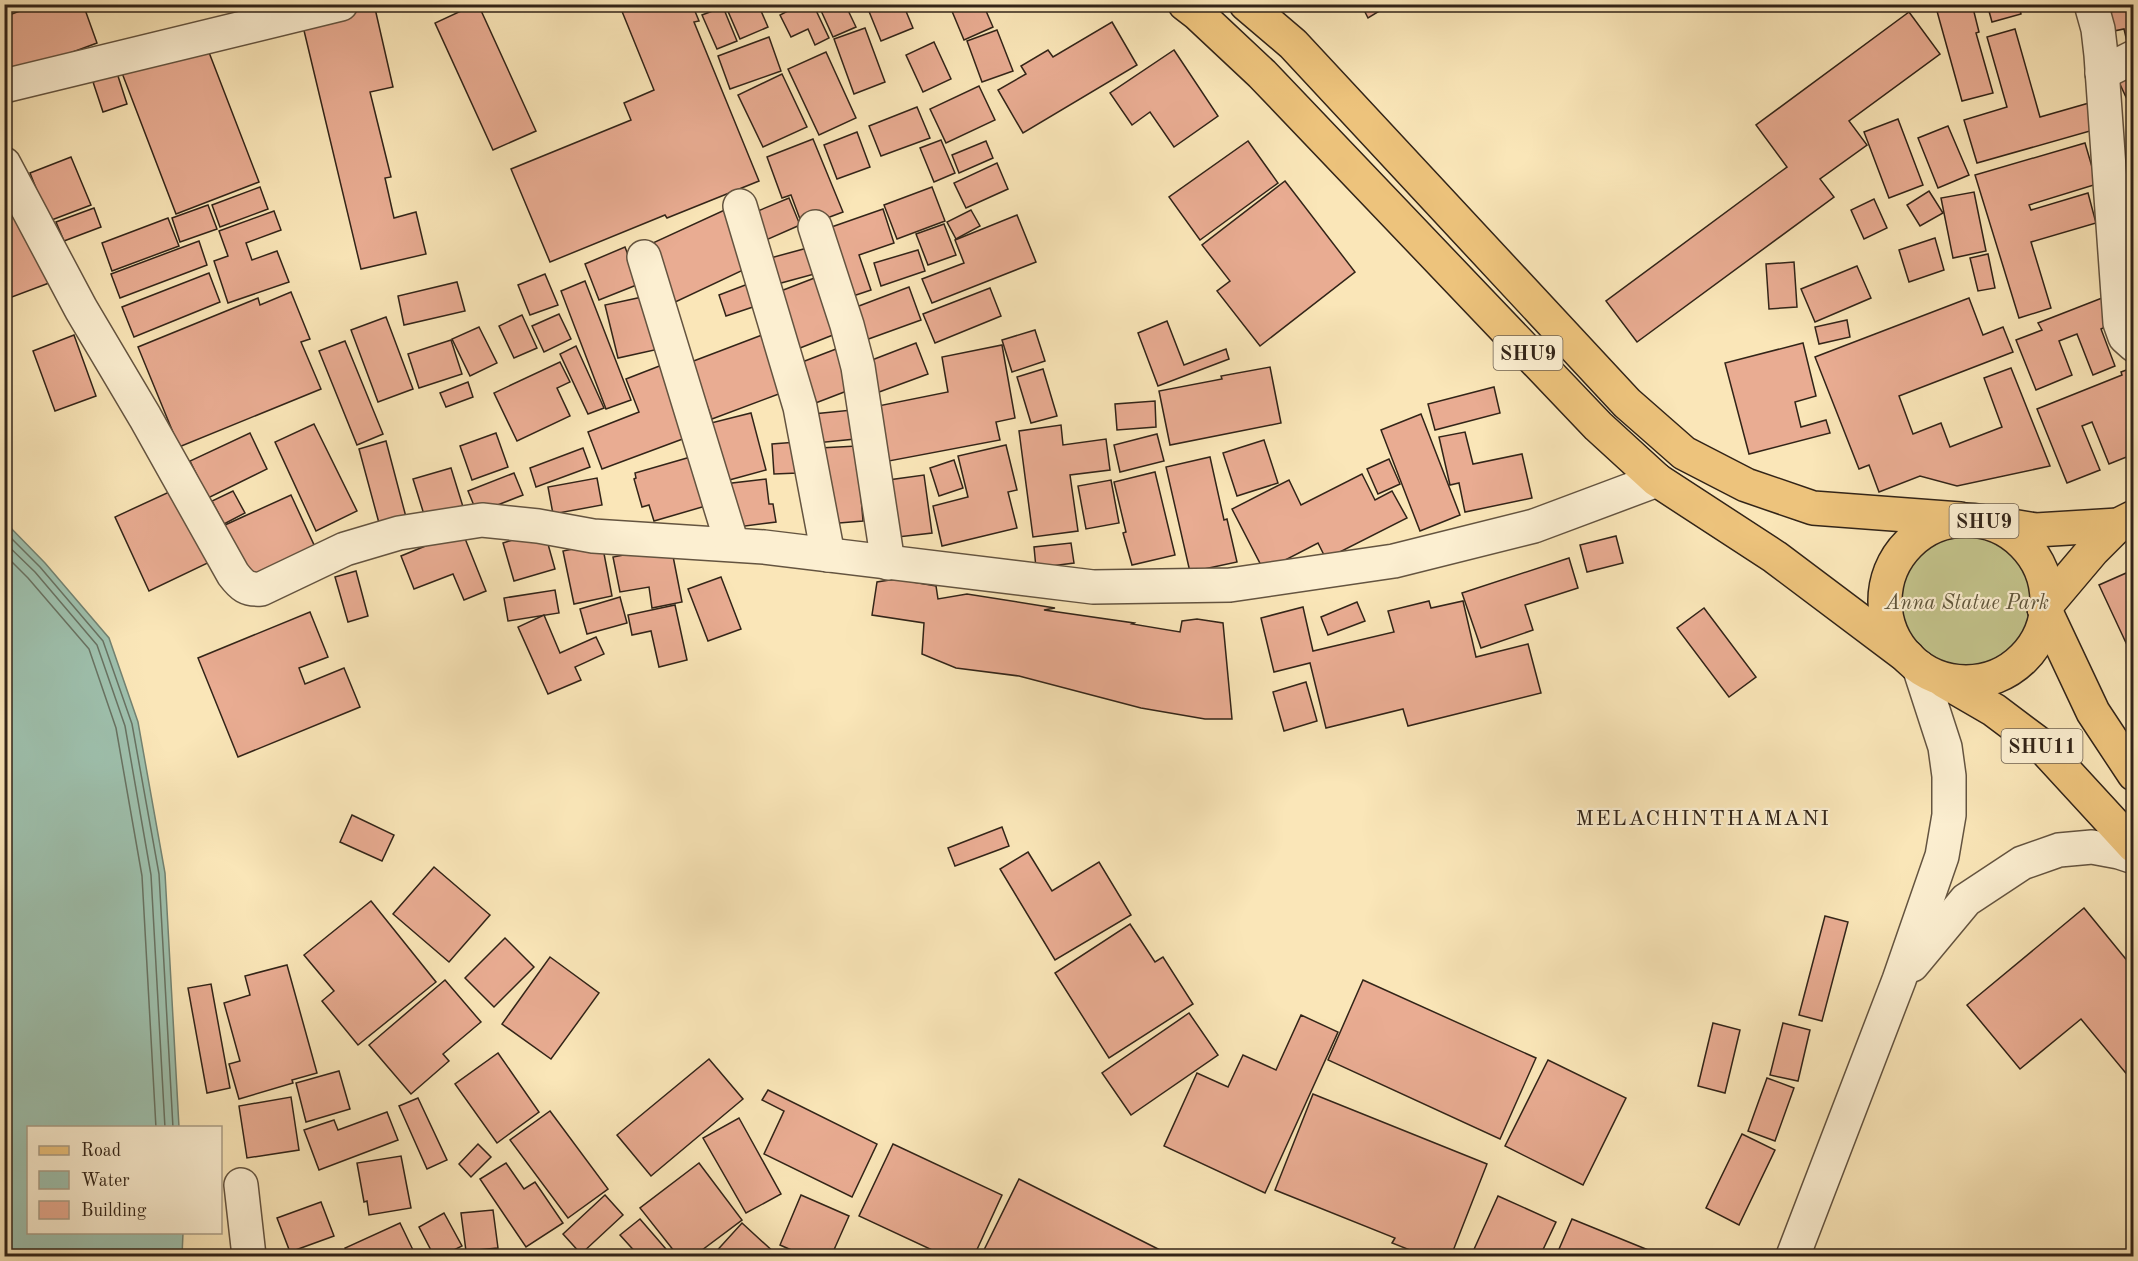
<svg xmlns="http://www.w3.org/2000/svg" width="2138" height="1261" font-family="'Old Standard TT',serif">
  <style>
    .green { fill: #c3c38b; stroke: #7a7452; stroke-width: 1.5 }
    .water { fill: #9ec0ad; stroke: #738271; stroke-width: 1.5 }
    .lines { fill: none; stroke-linecap: round; stroke-linejoin: round }
    .shore { stroke: #687262; stroke-width: 1.5 }
    .building { fill: #e9ac92; stroke: #322418; stroke-width: 1.5 }
    .minor-casing { stroke: #645440; stroke-width: 36 }
    .major-casing { stroke: #322418; stroke-width: 36 }
    .highway-casing { stroke: #322418; stroke-width: 36 }
    .minor { stroke: #fcefd1; stroke-width: 33 }
    .major { stroke: #edc37c; stroke-width: 33 }
    .highway { stroke: #edc37c; stroke-width: 33 }
    .labels { text-anchor: middle; stroke-width: 4.5; stroke-linejoin: round; paint-order: stroke }
    .shield { fill: #fcefd1; stroke: #6f6150; stroke-width: 1.5 }
    .shield-label { font-size: 20px; font-weight: bold; fill: #322418 }
    .park-label { font-size: 21px; font-style: italic; fill: #5e543a; stroke: #fcefd1 }
    .neighbourhood-label { font-size: 22px; letter-spacing: 1.5px; fill: #322418; stroke: #fcefd1 }
  </style>
  <rect width="100%" height="100%" fill="#fae6b8"/>
  <filter id="stains"><feTurbulence type="fractalNoise" baseFrequency=".00333" numOctaves="4"/><feColorMatrix values="0 0 0 0 .2 0 0 0 0 .09 0 0 0 0 .02 0 0 0 .5 -.17"/></filter>
  <radialGradient id="worn" r=".72"><stop offset=".6" stop-color="#630" stop-opacity="0"/><stop offset="1" stop-color="#630" stop-opacity=".3"/></radialGradient>
  <circle class="green" cx="1967" cy="602" r="76"/>
  <path class="water" d="M5,522l40,41 64,75 29,84 27,151 14,254 -151,1v104l155,1 -1,23h-177z"/>
  <g class="lines">
    <g class="shore">
      <path d="M4,531l36,36 63,74 29,83 27,150 14,254"/>
      <path d="M4,542l31,30 62,73 28,81 26,149 14,253"/>
      <path d="M4,554l24,24 61,71 27,79 26,148 14,252"/>
    </g>
  </g>
  <g class="building">
    <path d="M38,4h15l1,4 11,-4h18l14,39 -86,32 -7,-18v-40z"/>
    <path d="M357,4h17l19,83 -23,5 21,85 -6,1 9,40 22,-6 10,42 -65,15 -60,-251z"/>
    <path d="M476,4h2l58,127 -43,19 -58,-127z"/>
    <path d="M619,4h73l7,17 -5,1 65,159 -92,37 -2,-3 -115,47 -39,-93 120,-49 -7,-17 30,-13z"/>
    <path d="M736,4h22l10,23 -28,12 -13,-30z"/>
    <path d="M801,4h12l16,34 -14,7 -7,-16 -17,8 -11,-22z"/>
    <path d="M818,4h27l11,23 -23,10z"/>
    <path d="M866,4h37l10,24 -32,13z"/>
    <path d="M949,4h34l10,23 -29,13z"/>
    <path d="M1361,4h30l-23,14z"/>
    <path d="M1935,4h37l7,28 -3,1 17,60 -31,8z"/>
    <path d="M1987,4h32l2,10 -29,8z"/>
    <path d="M723,7l14,34 -20,8 -15,-34z"/>
    <path d="M2134,7v38l-6,1 -4,-17 -20,4 -4,-19z"/>
    <path d="M1909,12l31,42 -91,67 18,24 -47,34 14,18 -197,145 -31,-41 181,-134 -31,-42z"/>
    <path d="M1112,22l25,43 -114,68 -25,-43 28,-16 -5,-8 27,-16 5,7z"/>
    <path d="M865,28l20,54 -31,12 -20,-55z"/>
    <path d="M2015,29l25,88 49,-14 8,26 -120,34 -13,-43 43,-13 -20,-70z"/>
    <path d="M997,30l16,41 -31,11 -15,-41z"/>
    <path d="M769,37l12,34 -51,18 -12,-33z"/>
    <path d="M205,42l54,140 -83,32 -54,-141z"/>
    <path d="M934,42l17,37 -28,13 -17,-37z"/>
    <path d="M1174,50l44,66 -44,31 -24,-35 -18,13 -22,-32z"/>
    <path d="M826,52l30,66 -37,17 -31,-66z"/>
    <path d="M2134,72v40h-1l-15,-32z"/>
    <path d="M117,73l10,31 -24,8 -10,-30z"/>
    <path d="M782,74l25,53 -44,20 -25,-52z"/>
    <path d="M979,86l16,34 -49,23 -16,-34z"/>
    <path d="M917,107l13,31 -49,18 -12,-30z"/>
    <path d="M1898,119l25,66 -34,13 -25,-66z"/>
    <path d="M1948,126l21,49 -31,13 -20,-50z"/>
    <path d="M857,132l13,35 -33,12 -13,-34z"/>
    <path d="M813,139l30,73 -40,15 -12,-32 -9,3 -15,-41z"/>
    <path d="M941,140l14,33 -21,9 -14,-34z"/>
    <path d="M986,141l7,17 -34,15 -7,-18z"/>
    <path d="M1248,141l30,42 -78,57 -31,-43z"/>
    <path d="M2085,143l12,41 -68,21 2,5 57,-17 8,30 -65,19 20,66 -32,10 -44,-143z"/>
    <path d="M2134,156v72l-18,-67z"/>
    <path d="M71,157l20,48 -42,16 -19,-48z"/>
    <path d="M997,163l11,26 -42,19 -12,-25z"/>
    <path d="M1285,181l70,91 -95,74 -43,-55 13,-10 -28,-36z"/>
    <path d="M260,187l8,22 -48,18 -8,-22z"/>
    <path d="M932,187l13,34 -48,18 -13,-34z"/>
    <path d="M1929,191l14,22 -23,13 -13,-21z"/>
    <path d="M1974,192l12,59 -33,7 -12,-60z"/>
    <path d="M789,198l11,27 -43,19 -11,-28z"/>
    <path d="M1874,199l13,29 -23,11 -13,-29z"/>
    <path d="M20,205l29,78 -45,17v-90z"/>
    <path d="M208,205l9,24 -37,13 -8,-24z"/>
    <path d="M94,208l7,19 -37,14 -8,-19z"/>
    <path d="M729,208l27,56 -85,40 -27,-57z"/>
    <path d="M883,209l11,34 -35,12 12,35 -27,9 -24,-68z"/>
    <path d="M971,210l9,16 -24,13 -9,-17z"/>
    <path d="M274,211l7,19 -35,13 6,17 25,-9 12,31 -61,21 -14,-42 14,-5 -9,-25z"/>
    <path d="M1017,215l19,47 -104,41 -10,-24 42,-16 -9,-23z"/>
    <path d="M168,218l11,28 -67,25 -10,-28z"/>
    <path d="M944,224l12,31 -28,10 -12,-31z"/>
    <path d="M1935,238l9,32 -35,12 -10,-32z"/>
    <path d="M199,241l8,24 -87,33 -9,-24z"/>
    <path d="M625,247l14,37 -40,16 -14,-36z"/>
    <path d="M811,247l7,26 -48,13 -7,-26z"/>
    <path d="M918,250l7,21 -44,15 -7,-23z"/>
    <path d="M1988,254l7,34 -17,3 -8,-33z"/>
    <path d="M1794,262l3,45 -28,2 -3,-45z"/>
    <path d="M1857,266l14,32 -56,24 -14,-33z"/>
    <path d="M209,273l11,29 -86,35 -12,-30z"/>
    <path d="M545,274l13,31 -28,10 -12,-30z"/>
    <path d="M817,277l21,56 -43,17 -22,-56z"/>
    <path d="M585,281l46,119 -25,9 -45,-118z"/>
    <path d="M457,282l8,29 -61,14 -6,-29z"/>
    <path d="M748,284l8,22 -30,10 -7,-21z"/>
    <path d="M909,287l12,33 -58,21 -12,-32z"/>
    <path d="M990,288l11,28 -66,27 -12,-29z"/>
    <path d="M291,292l19,47 -9,3 20,47 -142,58 -41,-100 120,-49 2,7z"/>
    <path d="M647,296l12,53 -41,9 -13,-53z"/>
    <path d="M1969,298l14,37 20,-8 10,25 -114,44 14,38 28,-11 9,24 52,-20 -18,-49 27,-10 39,98 -93,20 -37,-10 -41,16 -10,-27 -10,4 -44,-112z"/>
    <path d="M2102,298l10,26 -11,5 14,37 -22,9 -16,-41 -18,7 13,34 -36,15 -20,-50 26,-10 -4,-7z"/>
    <path d="M559,314l12,25 -27,13 -12,-26z"/>
    <path d="M522,315l15,33 -23,10 -15,-32z"/>
    <path d="M386,317l27,72 -35,13 -27,-72z"/>
    <path d="M1847,320l3,17 -31,7 -4,-17z"/>
    <path d="M1167,321l17,44 42,-16 3,10 -71,27 -20,-53z"/>
    <path d="M479,327l18,36 -27,13 -18,-37z"/>
    <path d="M1035,330l10,31 -33,11 -10,-32z"/>
    <path d="M74,335l22,61 -41,15 -22,-60z"/>
    <path d="M762,335l22,57 -72,27 -21,-57z"/>
    <path d="M451,340l11,34 -43,14 -11,-34z"/>
    <path d="M345,341l38,93 -26,11 -38,-94z"/>
    <path d="M916,343l12,31 -57,21 -12,-30z"/>
    <path d="M1803,343l13,53 -21,6 6,25 25,-7 4,13 -81,21 -24,-91z"/>
    <path d="M1002,345l13,73 -19,4 4,18 -111,21 -11,-55 70,-14 -6,-35z"/>
    <path d="M576,346l28,62 -16,6 -28,-60z"/>
    <path d="M836,349l16,40 -39,15 -16,-40z"/>
    <path d="M560,362l10,20 -13,6 13,28 -53,25 -23,-48z"/>
    <path d="M662,365l26,72 -86,32 -14,-37 51,-20 -13,-33z"/>
    <path d="M1270,367l11,56 -111,22 -11,-54 63,-12 -1,-3z"/>
    <path d="M2134,367v87l-25,10 -17,-42 -10,4 18,44 -33,13 -30,-74 85,-34 -1,-3z"/>
    <path d="M1043,369l14,47 -26,7 -14,-46z"/>
    <path d="M468,382l5,15 -27,10 -6,-14z"/>
    <path d="M1494,387l6,26 -65,17 -7,-26z"/>
    <path d="M1155,401l1,26 -39,3 -2,-26z"/>
    <path d="M852,410l3,29 -39,4 -3,-29z"/>
    <path d="M751,413l15,57 -44,12 -15,-58z"/>
    <path d="M1421,414l39,101 -40,16 -39,-101z"/>
    <path d="M314,424l43,87 -41,20 -41,-89z"/>
    <path d="M1061,425l2,20 43,-6 4,31 -40,5 8,56 -45,6 -14,-106z"/>
    <path d="M1465,432l8,32 49,-10 10,44 -67,14 -6,-29 -9,2 -11,-48z"/>
    <path d="M250,433l17,36 -59,29 -18,-37z"/>
    <path d="M496,433l12,34 -36,13 -12,-34z"/>
    <path d="M1157,434l7,27 -44,11 -6,-27z"/>
    <path d="M1264,440l14,43 -41,13 -14,-43z"/>
    <path d="M386,441l20,76 -27,6 -20,-74z"/>
    <path d="M797,442l1,31 -24,1 -2,-30z"/>
    <path d="M1006,445l11,45 -9,2 9,36 -75,18 -9,-40 35,-9 -10,-41z"/>
    <path d="M857,446l6,75 -36,3 -7,-76z"/>
    <path d="M583,448l7,19 -54,20 -6,-19z"/>
    <path d="M694,456l15,49 -55,16 -5,-16 -7,2 -8,-28 2,-1 -1,-5z"/>
    <path d="M1210,457l14,63 3,-1 10,43 -47,10 -24,-105z"/>
    <path d="M1389,459l11,25 -22,10 -11,-25z"/>
    <path d="M954,460l9,28 -24,8 -9,-28z"/>
    <path d="M451,468l13,42 -38,11 -13,-42z"/>
    <path d="M1155,472l20,83 -43,10 -9,-32 3,-1 -12,-50z"/>
    <path d="M514,473l9,22 -46,18 -9,-22z"/>
    <path d="M1362,474l13,26 17,-9 15,27 -81,41 -8,-16 -54,28 -32,-62 57,-29 12,25z"/>
    <path d="M924,475l8,58 -43,5 -8,-57z"/>
    <path d="M597,478l5,27 -49,9 -5,-27z"/>
    <path d="M766,479l3,25h4l3,18 -46,6 -6,-44z"/>
    <path d="M1111,480l8,43 -33,6 -8,-43z"/>
    <path d="M180,487l34,73 -65,31 -34,-74z"/>
    <path d="M233,491l12,22 -21,11 -12,-23z"/>
    <path d="M291,495l24,52 -67,30 -23,-52z"/>
    <path d="M544,530l11,39 -41,12 -11,-38z"/>
    <path d="M462,531l24,60 -22,9 -11,-26 -39,15 -13,-33z"/>
    <path d="M1616,536l7,27 -36,9 -7,-27z"/>
    <path d="M602,543l10,53 -38,8 -11,-53z"/>
    <path d="M1071,543l3,20 -38,5 -2,-21z"/>
    <path d="M671,546l11,56 -30,6 -3,-21 -29,5 -7,-35z"/>
    <path d="M1569,558l9,30 -53,17 8,25 -52,18 -19,-55z"/>
    <path d="M2133,570l1,1v89l-35,-75z"/>
    <path d="M356,571l12,45 -20,6 -13,-45z"/>
    <path d="M721,577l20,52 -33,12 -20,-52z"/>
    <path d="M896,579l40,7 2,13 29,-5 88,14 -11,2 90,13 -2,1 48,8 2,-11 15,-2 26,4 9,96h-27l-64,-11 -122,-32 -63,-8 -34,-14 2,-31 -52,-8 5,-33z"/>
    <path d="M555,590l4,23 -51,8 -4,-23z"/>
    <path d="M620,597l7,26 -40,11 -7,-25z"/>
    <path d="M1429,601l2,7 32,-7 13,56 52,-13 13,49 -133,33 -5,-17 -77,19 -16,-65 -36,9 -13,-54 42,-11 10,44 81,-19 -6,-21z"/>
    <path d="M1357,602l8,19 -37,14 -7,-18z"/>
    <path d="M675,605l12,55 -28,7 -8,-36 -19,4 -4,-20z"/>
    <path d="M1704,608l52,69 -27,20 -52,-69z"/>
    <path d="M310,612l18,45 -29,11 6,16 39,-16 16,39 -122,50 -40,-99z"/>
    <path d="M544,615l16,38 36,-16 8,17 -29,13 6,13 -33,14 -30,-67z"/>
    <path d="M1306,682l11,39 -33,10 -11,-39z"/>
    <path d="M352,815l42,20 -12,26 -42,-19z"/>
    <path d="M1002,827l7,19 -54,20 -7,-18z"/>
    <path d="M1028,852l24,39 47,-29 32,53 -76,45 -55,-91z"/>
    <path d="M434,867l56,48 -41,47 -56,-48z"/>
    <path d="M371,901l65,81 -78,63 -36,-44 12,-10 -30,-36z"/>
    <path d="M2084,908l50,61v114l-53,-64 -61,50 -53,-64z"/>
    <path d="M1825,916l23,6 -26,99 -23,-6z"/>
    <path d="M1130,924l25,38 8,-5 30,47 -84,54 -54,-85z"/>
    <path d="M505,938l29,29 -40,40 -29,-29z"/>
    <path d="M550,957l49,36 -48,66 -49,-35z"/>
    <path d="M287,965l30,108 -25,7 1,3 -54,16 -10,-35 11,-3 -16,-58 26,-8 -5,-19z"/>
    <path d="M445,980l36,42 -38,32 6,7 -38,33 -42,-49z"/>
    <path d="M1363,980l173,78 -36,81 -172,-79z"/>
    <path d="M211,984l19,104 -23,5 -19,-105z"/>
    <path d="M1189,1013l29,42 -87,60 -29,-42z"/>
    <path d="M1301,1015l37,17 -73,161 -101,-47 33,-73 31,14 15,-32 33,15z"/>
    <path d="M1713,1023l27,7 -15,63 -27,-7z"/>
    <path d="M1783,1023l27,7 -12,51 -28,-6z"/>
    <path d="M498,1053l41,59 -42,31 -42,-59z"/>
    <path d="M709,1059l34,40 -92,77 -34,-41z"/>
    <path d="M1548,1060l78,38 -43,87 -78,-39z"/>
    <path d="M339,1071l11,38 -44,13 -10,-39z"/>
    <path d="M1767,1078l27,10 -19,53 -27,-10z"/>
    <path d="M768,1090l109,54 -25,53 -88,-43 20,-43 -22,-11z"/>
    <path d="M1313,1094l174,70 -36,92h-26l-33,-13 3,-5 -120,-48z"/>
    <path d="M291,1097l8,53 -52,8 -8,-52z"/>
    <path d="M418,1098l29,62 -20,9 -28,-63z"/>
    <path d="M550,1111l58,78 -40,29 -58,-78z"/>
    <path d="M387,1112l11,28 -79,30 -15,-40 30,-10 4,10z"/>
    <path d="M739,1118l42,76 -35,19 -43,-75z"/>
    <path d="M1742,1134l33,16 -36,75 -33,-17z"/>
    <path d="M478,1144l13,13 -20,20 -12,-13z"/>
    <path d="M893,1144l109,51 -28,61h-29l-86,-40z"/>
    <path d="M401,1156l10,52 -42,7 -2,-14 -3,1 -7,-39z"/>
    <path d="M506,1163l18,26 11,-7 28,41 -37,24 -46,-68z"/>
    <path d="M699,1163l43,57 -48,36h-16l-38,-48z"/>
    <path d="M1019,1179l153,77h-191z"/>
    <path d="M605,1195l18,20 -42,39 -18,-20z"/>
    <path d="M801,1195l48,21 -16,36 10,4h-38l-25,-11z"/>
    <path d="M1498,1196l58,26 -16,34h-69z"/>
    <path d="M321,1202l13,34 -44,16 -13,-34z"/>
    <path d="M493,1210l5,38 -32,3 -5,-38z"/>
    <path d="M444,1213l18,33 -20,10h-8l-15,-29z"/>
    <path d="M640,1219l32,37h-33l-19,-21z"/>
    <path d="M1572,1219l91,37h-107z"/>
    <path d="M400,1223l13,27 -15,6h-49l-4,-8z"/>
    <path d="M742,1223l36,33h-66z"/>
  </g>
  <g class="lines">
    <g class="minor-casing">
      <g id="minor">
        <path d="M2091,4l7,25 3,26 19,268 5,14 9,8"/>
        <path d="M2102,73l32,-16"/>
        <path d="M4,86l337,-82"/>
        <path d="M4,164l77,145 64,108 88,157c9,12 14,16 28,15l84,-40 54,-16 83,-13 56,6 55,10 171,11 329,40 137,-2 164,-24 140,-35 123,-46"/>
        <path d="M740,206l60,201 28,148"/>
        <path d="M815,227l32,98 11,42 30,196"/>
        <path d="M644,257l88,287"/>
        <path d="M1912,965l54,-65 56,-37 37,-13 33,-3 27,5 15,5"/>
        <path d="M241,1185l8,71"/>
        <path d="M1793,1256l106,-276 43,-124 7,-41v-39l-4,-29 -26,-80"/>
      </g>
    </g>
    <g class="major-casing">
      <g id="major">
        <path d="M1987,522l49,8 82,-5 16,-8"/>
        <path d="M2044,608l49,-58 25,-25"/>
      </g>
    </g>
    <g class="highway-casing">
      <g id="highway">
        <path d="M1185,4l13,10 64,60 336,352 59,54 118,77 133,100"/>
        <path d="M1246,4l47,40 334,359 57,50 62,32 67,23 147,11"/>
        <circle cx="1966" cy="601" r="81"/>
        <path d="M2044,608l49,104 41,62"/>
        <path d="M1944,681l50,29 48,36 92,100"/>
      </g>
    </g>
    <use href="#minor" class="minor"/>
    <use href="#major" class="major"/>
    <use href="#highway" class="highway"/>
  </g>
  <g class="labels">
    <g class="shield">
      <rect x="1493.5" y="336" width="69" height="34" rx="4.5"/>
      <rect x="1949.5" y="504" width="69" height="34" rx="4.5"/>
      <rect x="2001.5" y="729" width="81" height="34" rx="4.5"/>
    </g>
    <g class="shield-label">
      <text x="1528" y="360">SHU9</text>
      <text x="1984" y="528">SHU9</text>
      <text x="2042" y="753">SHU11</text>
    </g>
    <g class="park-label">
      <text x="1967" y="609">Anna Statue Park</text>
    </g>
    <g class="neighbourhood-label">
      <text x="1703" y="825">MELACHINTHAMANI</text>
    </g>
  </g>
  <rect width="2138" height="1261" fill="none" stroke="#fae6b8" stroke-width="24"/>
  <rect x="6" y="6" width="2126" height="1249" fill="none" stroke="#322418" stroke-width="3"/>
  <rect x="12" y="12" width="2114" height="1237" fill="none" stroke="#322418" stroke-width="1.5"/>
  <rect x="27" y="1126" width="195" height="108" fill="#fcefd1" stroke="#ab9e87" stroke-width="1.5"/>
  <rect x="39" y="1146" width="30" height="9" fill="#edc37c" stroke="#ab9e87" stroke-width="1.5"/>
  <text x="81" y="1156" font-size="18" fill="#322418">Road</text>
  <rect x="39" y="1171" width="30" height="18" fill="#9ec0ad" stroke="#ab9e87" stroke-width="1.5"/>
  <text x="81" y="1186" font-size="18" fill="#322418">Water</text>
  <rect x="39" y="1201" width="30" height="18" fill="#e9ac92" stroke="#ab9e87" stroke-width="1.5"/>
  <text x="81" y="1216" font-size="18" fill="#322418">Building</text>
  <rect width="100%" height="100%" filter="url(#stains)"/>
  <rect width="100%" height="100%" fill="url(#worn)"/>
</svg>
